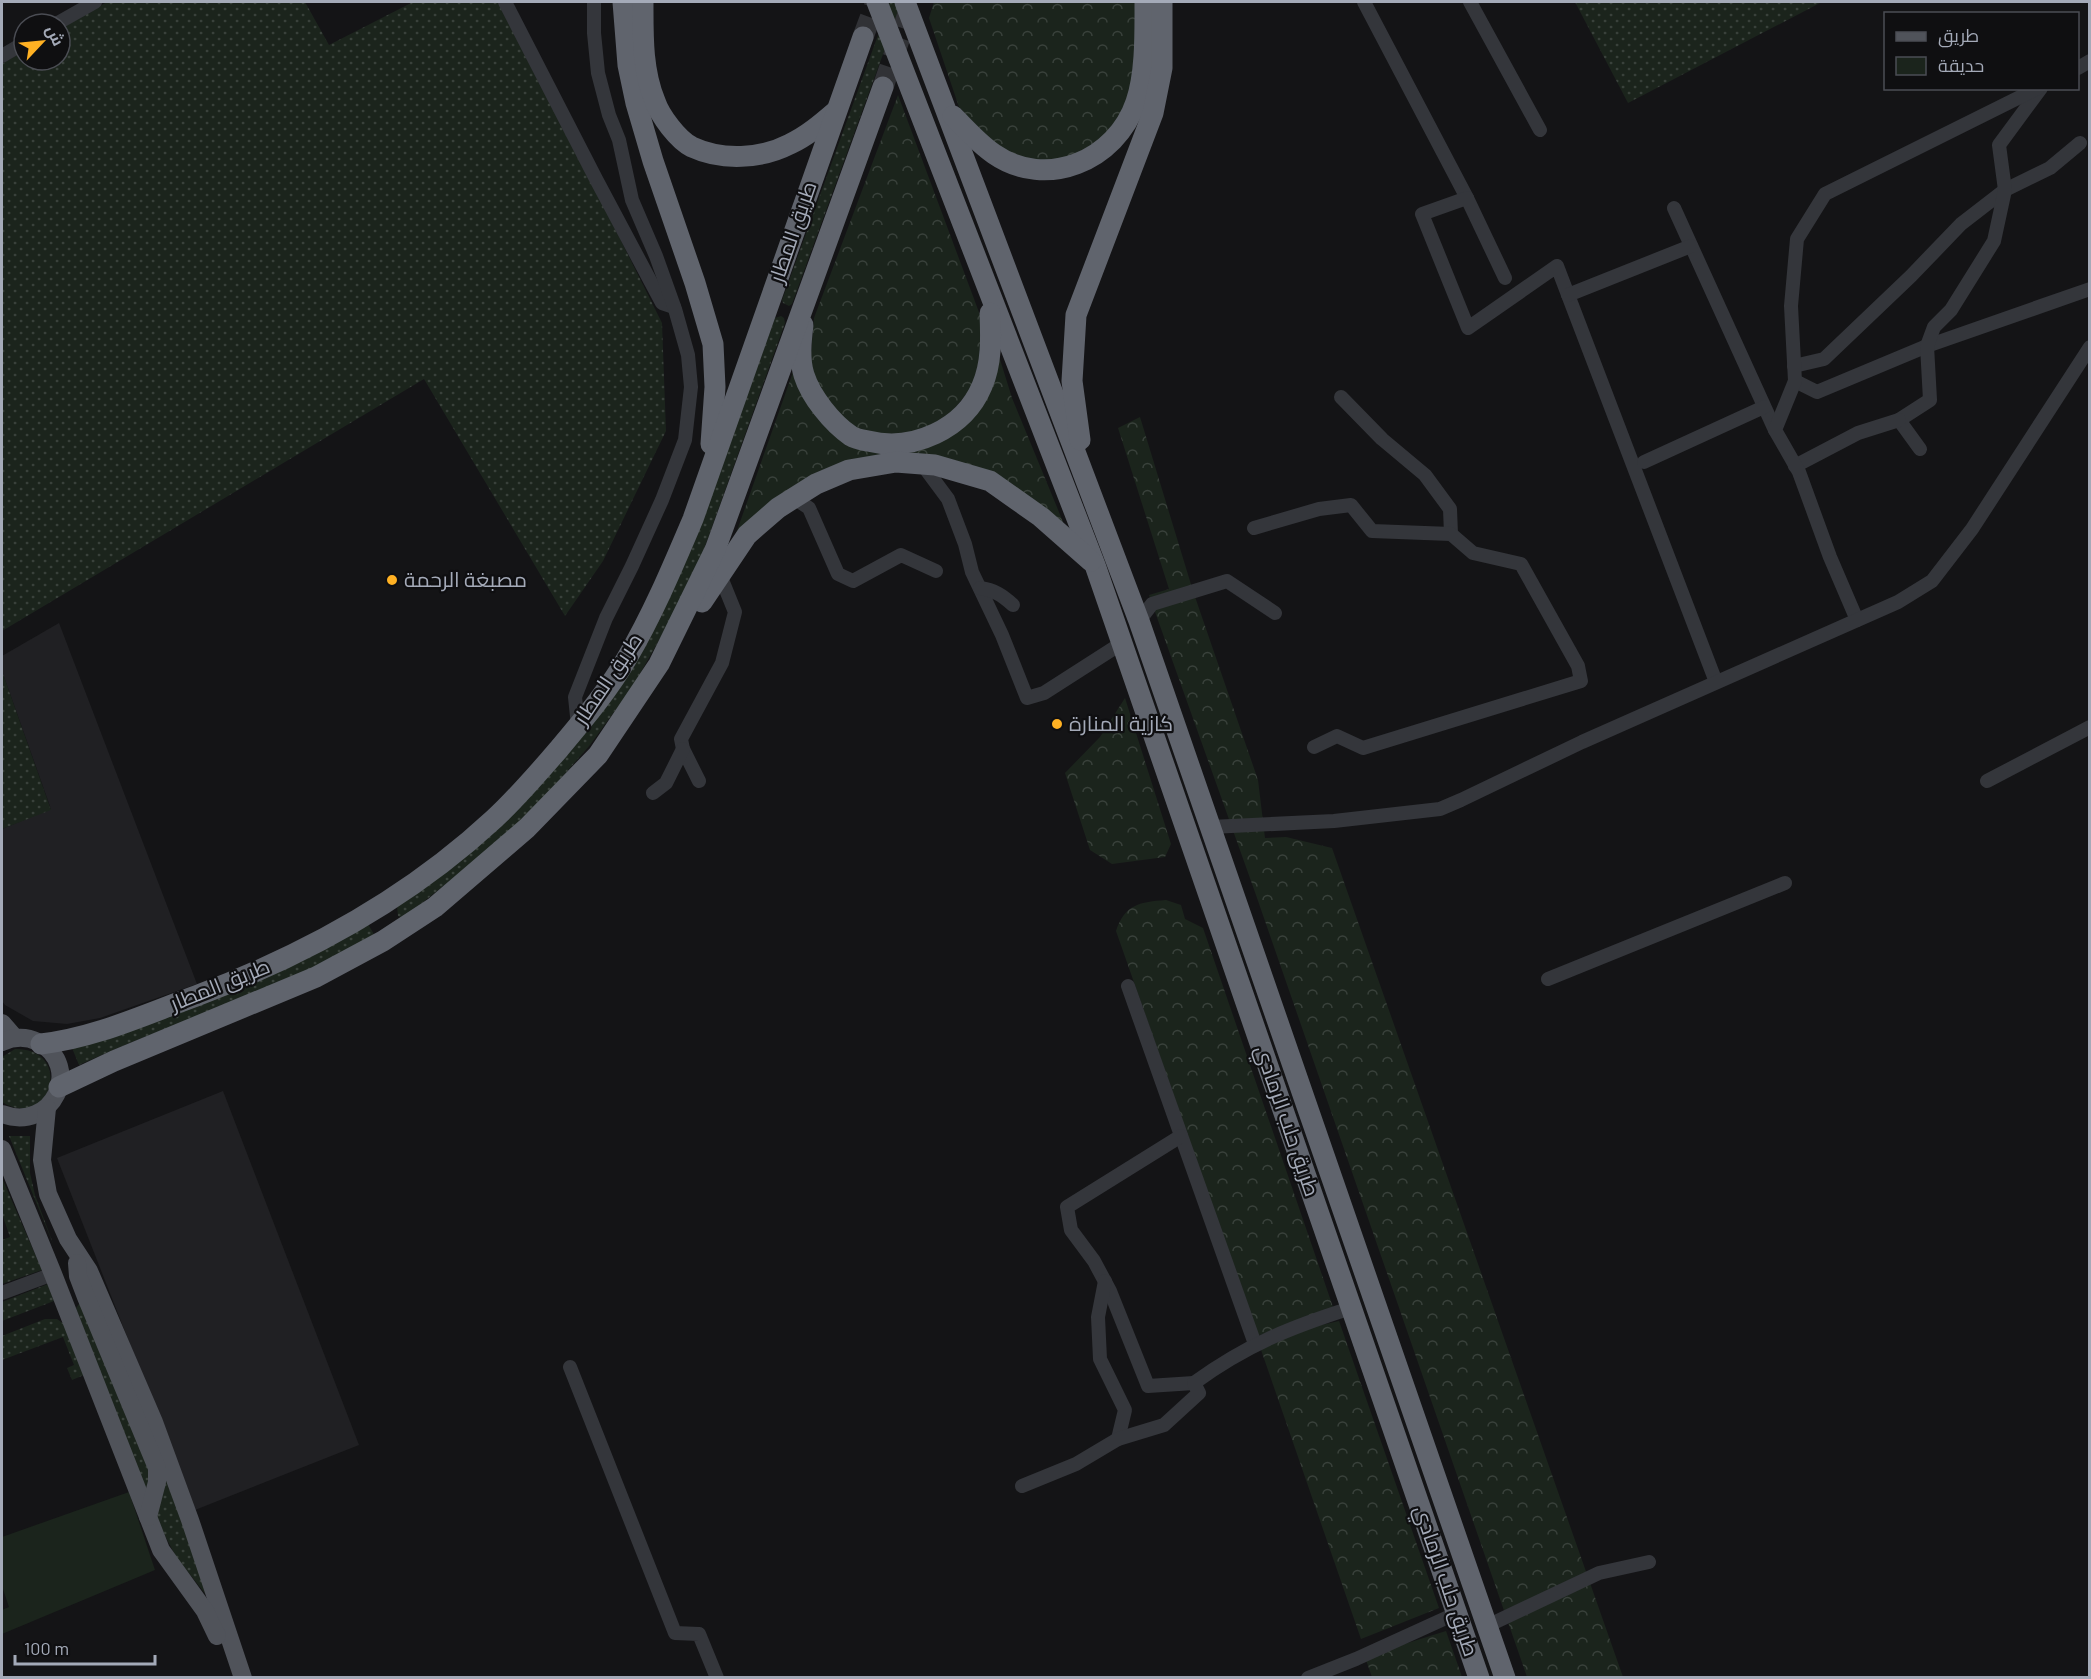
<svg xmlns="http://www.w3.org/2000/svg" width="2091" height="1679" font-family="Barlow,Cairo,sans-serif">
  <style>
    .built { fill: #202023 }
    .grass { fill: url(#grass-dots) }
    .forest { fill: url(#forest-crowns) }
    .park { fill: #1b241c }
    .lines { fill: none; stroke-linecap: round; stroke-linejoin: round }
    .highway-tunnel { stroke: #313236; stroke-width: 21; stroke-dasharray: 21 10; stroke-linecap: butt }
    .minor { stroke: #34363b; stroke-width: 14 }
    .major { stroke: #50535a; stroke-width: 18 }
    .highway { stroke: #60646d; stroke-width: 21 }
    .poi-dot { fill: #ffb123; stroke: #0f0f11; stroke-width: 2 }
    .labels { text-anchor: middle; stroke-width: 4.5; stroke-linejoin: round; paint-order: stroke }
    .street-label { font-size: 21px; fill: #a4aab8; stroke: #0f0f11 }
    .poi-label { font-size: 21px; fill: #a4aab8; stroke: #0f0f11; text-anchor: start }
  </style>
  <defs>
    <pattern id="grass-dots" width="8" height="8" patternUnits="userSpaceOnUse" patternTransform="scale(1.5)"><rect width="8" height="8" fill="#1b241c"/><path d="M2 2h.1M6 6h.1" fill="none" stroke="#39413b" stroke-width="1.8" stroke-linecap="round"/></pattern>
    <pattern id="forest-crowns" width="20" height="18" patternUnits="userSpaceOnUse" patternTransform="scale(1.5)"><rect width="20" height="18" fill="#1b241c"/><path d="M2 6a3 3 0 1 1 6 0M12 15a3 3 0 1 1 6 0" fill="none" stroke="#39413b"/></pattern>
  </defs>
  <rect width="100%" height="100%" fill="#141416"/>
  <g class="built">
    <path d="M59,623l138,361 -97,34 -33,6 -34,-3 -28,-16 -3,-4v-172l49,-20 -49,-138v-15z"/>
    <path d="M223,1091l136,354 -164,65 -138,-352z"/>
  </g>
  <g class="grass">
    <path d="M107,2h198l24,43 84,-43h89l160,321 4,108 -63,130 -38,55 -141,-237 -422,252v-567l22,-13v9h36v-31z"/>
    <path d="M890,2h12l-110,302 -3,2 -6,-3 -1,-3z"/>
    <path d="M1575,2h244l1,1 -192,100z"/>
    <path d="M781,316l3,2 1,5 -92,257 -60,106 -43,59 -41,47 -54,53 -92,73 -5,-2 -1,-10 180,-164 138,-258 60,-166z"/>
    <path d="M2,671l49,139 -49,19z"/>
    <path d="M368,924l7,12c-19,10 -37,22 -57,31 -78,36 -161,62 -239,98l-7,-17z"/>
    <path d="M15,1049c59,-1 37,83 -13,53v-45z"/>
    <path d="M9,1136h21v37l5,22 19,51z"/>
    <path d="M2,1178l40,92 -40,14v-44l8,-3 -8,-23z"/>
    <path d="M48,1284l6,17 -52,20v-19z"/>
    <path d="M82,1300l70,170 -7,23 -69,-185z"/>
    <path d="M45,1319h12l7,5 20,51 -12,5 -5,-12 7,-3 -11,-28 -61,23v-24z"/>
    <path d="M167,1478l44,123 -35,-44 -21,-41z"/>
  </g>
  <g class="forest">
    <path d="M934,2h204l1,29 -11,70 -12,25 -20,18 -40,19 -35,-5 -21,-9 -20,-18 -21,-24 -30,-89z"/>
    <path d="M898,95l82,220 2,36 -10,36 -26,32 -41,17 -41,-4 -20,-10 -18,-17 -16,-40 4,-47z"/>
    <path d="M998,353l14,45 56,136 -58,-48 -130,-27 -147,83 60,-170 56,73 22,7h20l54,-14z"/>
    <path d="M1140,417l53,174 65,189 7,58 21,-1 46,11 291,829h-96l-271,-782 -107,-300 20,-6 -51,-161z"/>
    <path d="M1125,698l46,146 -6,13 -53,7 -22,-14 -25,-77 35,-36z"/>
    <path d="M1166,900l15,5 4,14 18,9 130,379 -75,29 -142,-405c9,-27 24,-29 50,-31z"/>
    <path d="M1339,1321l100,287 -78,31 -102,-295 23,-10z"/>
    <path d="M1446,1631l16,46h-90l-6,-17 32,-14z"/>
  </g>
  <path class="park" d="M129,1492l26,78 -153,64v-24l7,-3 -7,-21v-49z"/>
  <g class="lines">
    <g class="highway-tunnel">
      <path d="M863,37l13,-35"/>
      <path d="M883,87l29,-85"/>
    </g>
    <g class="minor">
      <path d="M505,2l91,177 66,124 12,4"/>
      <path d="M1364,2l103,196"/>
      <path d="M1470,2l70,128"/>
      <path d="M56,24l39,-22"/>
      <path d="M2,56l22,-13"/>
      <path d="M2078,68l12,-7"/>
      <path d="M1674,208l101,222"/>
      <path d="M1505,278l-38,-80 -45,16 46,114 89,-62 159,416"/>
      <path d="M1568,295l123,-49"/>
      <path d="M1794,366l30,-7 87,-83 50,-52 44,-34 45,-22 30,-25"/>
      <path d="M1795,381l22,11 110,-46 163,-57"/>
      <path d="M1341,397l41,42 43,36 25,34 1,25"/>
      <path d="M1920,449l-21,-29 31,-20 -3,-54 7,-19 17,-17 43,-69 11,-51 -6,-45 42,-57"/>
      <path d="M1644,462l120,-55"/>
      <path d="M922,464l26,35 17,45 7,28 30,63 25,63 17,-5 78,-50"/>
      <path d="M1795,466l63,-33 41,-13"/>
      <path d="M794,498l15,10 29,66 15,7 48,-26 35,16"/>
      <path d="M1254,528l65,-19 32,-4 21,26 79,3 22,19 48,11 57,102 3,15 -218,67 -26,-12 -23,11"/>
      <path d="M980,588c14,2 22,7 33,17"/>
      <path d="M1857,620l-27,-63 -31,-85 -24,-42 20,-49 -4,-75 6,-67 28,-45 213,-106"/>
      <path d="M1139,621l13,-17 75,-23 48,32"/>
      <path d="M578,726l-3,-29 31,-79 26,-52 30,-66 23,-60 6,-53 -3,-32 -13,-46 -19,-53 -24,-56 -13,-60 -10,-25 -11,-42 -4,-40v-31"/>
      <path d="M699,781l-16,-32 -2,-10 41,-76 13,-51 -15,-37"/>
      <path d="M1987,781l103,-54"/>
      <path d="M653,793l13,-10 17,-34"/>
      <path d="M1211,827l123,-6 106,-12 21,-9 121,-58 316,-140 34,-21 40,-52 118,-182"/>
      <path d="M1548,979l237,-96"/>
      <path d="M1128,986l127,358"/>
      <path d="M1181,1136l-114,71 4,23 23,31 16,30 38,95 46,-3"/>
      <path d="M1105,1281l-7,36 2,42 25,51 -7,29"/>
      <path d="M2,1293l51,-19"/>
      <path d="M570,1367l105,266 24,1 18,44"/>
      <path d="M1022,1486l54,-22 42,-25 46,-14 35,-32 -5,-10c52,-38 97,-56 157,-75"/>
      <path d="M1487,1626l112,-53 50,-11"/>
      <path d="M1308,1678l48,-19 101,-46"/>
    </g>
    <g class="major">
      <path d="M2,1023l13,15"/>
      <path d="M2,1042c11,-5 24,-6 36,0 46,24 15,91 -36,72"/>
      <path d="M47,1108l-5,52 6,34 20,45 21,32 65,151 36,98 53,158"/>
      <path d="M2,1149l51,125 108,276 44,61 12,25"/>
      <path d="M77,1263l1,13 8,21 71,171v14l-9,35"/>
    </g>
    <g class="highway">
      <path d="M623,2l5,63 8,38 17,58 42,122 18,61 2,43 -4,57"/>
      <path d="M643,2c0,32 -1,68 12,99 5,15 23,39 37,46 30,14 69,12 98,-3 17,-8 31,-20 45,-32"/>
      <path d="M877,2l218,563 384,1113"/>
      <path d="M905,2l234,619 366,1057"/>
      <path d="M953,116c13,13 26,28 41,38 52,36 122,7 142,-52 10,-29 9,-70 9,-100"/>
      <path d="M803,325c-2,16 -4,34 1,50 7,22 28,48 47,61 5,3 12,4 17,5 45,11 96,-12 114,-55 10,-23 9,-48 8,-73"/>
      <path d="M1080,440l-8,-59 4,-66 77,-202 9,-45v-66"/>
      <path d="M702,602l45,-67 31,-27 38,-24 33,-14 47,-8 39,3 55,16 51,36 50,44"/>
      <path d="M41,1044c54,-6 105,-30 155,-48 109,-41 213,-98 298,-177 23,-21 44,-46 65,-70 24,-29 49,-58 68,-91 26,-44 46,-92 66,-139l170,-482"/>
      <path d="M59,1087l55,-26 202,-84 67,-36 52,-34 92,-79 71,-73 61,-91 56,-114 168,-463"/>
    </g>
  </g>
  <g class="poi-dot">
    <circle cx="392" cy="580" r="6"/>
    <circle cx="1057" cy="724" r="6"/>
  </g>
  <g class="labels">
    <g class="street-label">
      <text transform="translate(793 232) rotate(-71)" y="7">طريق المطار</text>
      <text transform="translate(608 679) rotate(-56)" y="7">طريق المطار</text>
      <text transform="translate(220 985) rotate(-22)" y="7">طريق المطار</text>
      <text transform="translate(1287 1121) rotate(71)" y="7">طريق حلب الرمادي</text>
      <text transform="translate(1446 1581) rotate(71)" y="7">طريق حلب الرمادي</text>
    </g>
    <g class="poi-label">
      <text x="404" y="587">مصبغة الرحمة</text>
      <text x="1069" y="731">كازية المنارة</text>
    </g>
  </g>
  <rect width="2091" height="1679" fill="none" stroke="#a4aab8" stroke-width="6"/>
  <rect x="1884" y="12" width="195" height="78" fill="#0f0f11" stroke="#4b4d54" stroke-width="1.5"/>
  <rect x="1896" y="32" width="30" height="9" fill="#50535a" stroke="#4b4d54" stroke-width="1.5"/>
  <text x="1938" y="42" font-size="18" fill="#a4aab8">طريق</text>
  <rect x="1896" y="57" width="30" height="18" fill="#1b241c" stroke="#4b4d54" stroke-width="1.5"/>
  <text x="1938" y="72" font-size="18" fill="#a4aab8">حديقة</text>
  <g transform="translate(42 42) rotate(64)"><circle r="28" fill="#0f0f11" stroke="#4b4d54" stroke-width="1.5"/>
  <path d="M0-4.5L10 22L0 15L-10 22Z" fill="#ffb123"/>
  <text y="-9" font-size="16" font-weight="bold" text-anchor="middle" fill="#a4aab8">ش</text>
  </g>
  <path d="M15 1655v9h140v-9" fill="none" stroke="#a4aab8" stroke-width="3"/>
  <text x="24" y="1655" font-size="18" fill="#a4aab8" stroke="#0f0f11" stroke-width="4.5" paint-order="stroke">100 m</text>
</svg>
